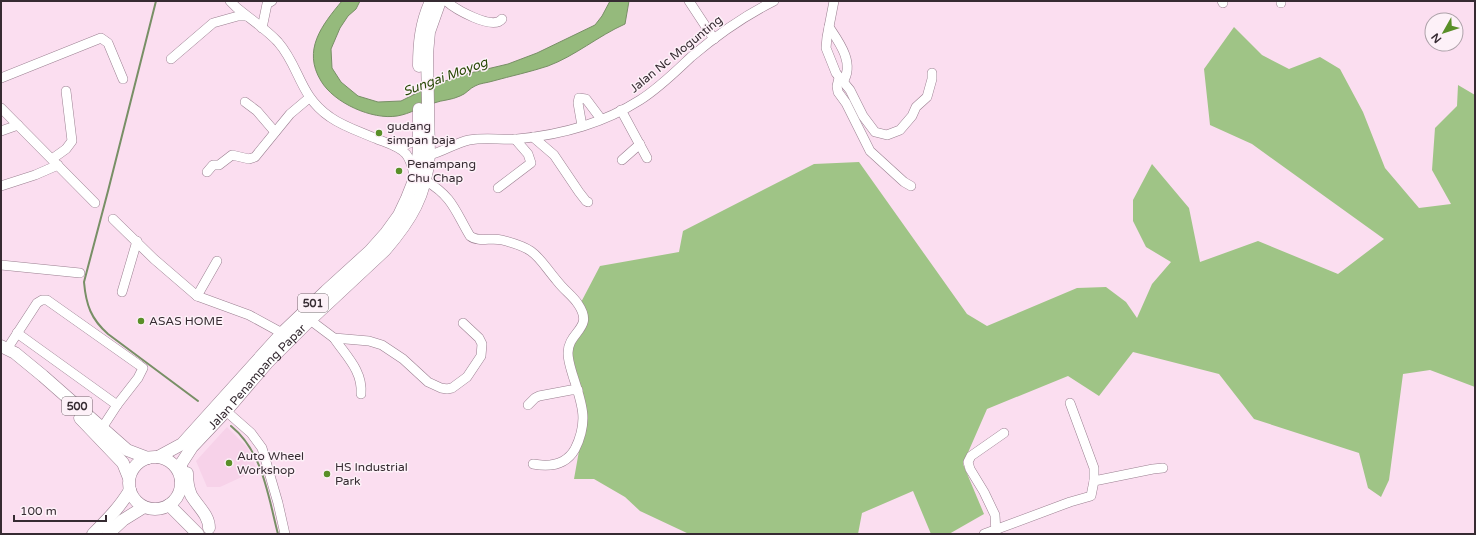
<svg xmlns="http://www.w3.org/2000/svg" width="1476" height="535" font-family="'Varela Round',sans-serif">
  <style>
    .built { fill: #f7d2e9 }
    .forest { fill: #9fc486 }
    .water { fill: #95ba7c; stroke: #788f66 }
    .lines { fill: none; stroke-linecap: round; stroke-linejoin: round }
    .stream { stroke: #788f66; stroke-width: 2 }
    .minor-casing { stroke: #9a7f90; stroke-width: 10 }
    .major-casing { stroke: #9a7f90; stroke-width: 13 }
    .minor { stroke: #fff; stroke-width: 9 }
    .major { stroke: #fff; stroke-width: 12 }
    .poi-dot { fill: #598f28; stroke: #fdf1f8; stroke-width: 1.5 }
    .labels { text-anchor: middle; stroke-width: 3; stroke-linejoin: round; paint-order: stroke }
    .shield { fill: #fdf1f8; stroke: #72666d; stroke-width: 1 }
    .shield-label { font-size: 11px; font-weight: bold; fill: #362b32 }
    .street-label { font-size: 12px; fill: #362b32; stroke: #fdf1f8 }
    .poi-label { font-size: 12px; fill: #362b32; stroke: #fdf1f8; text-anchor: start }
    .water-label { font-size: 13px; font-style: italic; fill: #284805; stroke: #fdf1f8 }
  </style>
  <rect width="100%" height="100%" fill="#fbdef0"/>
  <path class="built" d="M227,427l20,20 10,23 -37,17h-13l-11,-26z"/>
  <path class="forest" d="M1234,27l28,28 27,14 31,-12 20,12 23,43 22,56 34,40 32,-4 -19,-34 3,-42 22,-22 1,-21 17,10v292l-45,-17 -27,4 -14,106 -8,17 -13,-9 -9,-35 -105,-34 -35,-45 -86,-22 -34,44 -31,-20 -81,33 -24,55 21,50 -35,20h-18l-18,-43 -51,22 -4,21h-169l-49,-23 -15,-14 -31,-18h-20l11,-62 -14,-56v-17l11,-22 -4,-14 22,-42 79,-14 4,-21 131,-67 45,-2 108,152 20,12 90,-38 29,-1 20,15 11,16 15,-34 19,-22 -25,-15 -13,-26v-21l19,-36 37,44 11,54 58,-21 80,33 46,-35 -132,-95 -42,-19 -6,-56z"/>
  <path class="water" d="M342,1h18l-4,8 -8,7 -8,12 -9,21 1,19 9,14 17,14 20,6 23,-1 32,-16 33,-11 42,-10 29,-11 58,-28 7,-9 8,-15h19l-4,23c-27,12 -50,32 -77,42 -18,6 -37,10 -55,15 -6,2 -13,2 -18,5 -5,2 -9,8 -15,10 -8,4 -18,4 -26,7 -12,3 -24,11 -37,13 -25,4 -63,-13 -76,-35 -19,-31 1,-56 21,-80z"/>
  <g class="lines">
    <g class="stream">
      <path d="M156,1l-48,190 -24,91c2,23 7,37 24,52l90,67"/>
      <path d="M231,426c32,26 37,70 47,108"/>
    </g>
    <g class="minor-casing">
      <g id="minor">
        <path d="M230,1l6,6c14,12 30,22 42,35 22,25 21,54 52,75 14,10 31,15 47,22 10,4 22,7 29,15 5,6 6,13 8,20"/>
        <path d="M446,1c9,8 47,30 56,18"/>
        <path d="M689,1l25,38"/>
        <path d="M834,1l-7,36 -1,11 10,25 14,17 13,26 12,16 12,3 13,-5 12,-14 4,-9 11,-10 5,-18v-6"/>
        <path d="M1222,1l1,2"/>
        <path d="M1281,1v2"/>
        <path d="M829,27c10,15 26,36 14,55"/>
        <path d="M262,28l5,-24 5,-3"/>
        <path d="M171,59l42,-36 25,-7h8"/>
        <path d="M1,78l100,-40 7,5 15,36"/>
        <path d="M839,78l-2,8 1,6 8,11 24,48 34,31 7,4"/>
        <path d="M245,102l12,9 18,21"/>
        <path d="M1,108l94,95"/>
        <path d="M621,110l26,48"/>
        <path d="M582,126l-4,-23 1,-5 7,1 15,20"/>
        <path d="M1,131l17,-6"/>
        <path d="M533,137l21,18 25,37 7,9 2,1"/>
        <path d="M395,146l10,-1 14,-6"/>
        <path d="M429,155c14,-3 26,-12 40,-15 16,-3 32,0 48,-1 43,-4 87,-16 123,-39 19,-12 35,-28 51,-43 26,-22 53,-41 83,-56"/>
        <path d="M52,159l14,-10 6,-8 -6,-50"/>
        <path d="M622,160l18,-16"/>
        <path d="M207,172l6,-7h6l13,-10 17,4 6,-2 35,-43 19,-16"/>
        <path d="M426,181c27,16 29,30 44,55 9,7 21,1 32,4 36,9 34,16 56,42 6,8 15,14 20,22 17,25 -10,27 -10,49 0,8 3,16 5,23 9,28 16,45 2,73 -9,16 -26,18 -42,15"/>
        <path d="M1,186l34,-11 23,-10"/>
        <path d="M498,188l33,-25 -3,-9 -13,-15"/>
        <path d="M113,219l41,40 43,37 52,19 33,18"/>
        <path d="M1,265l79,8"/>
        <path d="M122,292l15,-51"/>
        <path d="M197,296l20,-35"/>
        <path d="M310,320l24,18 35,3 13,4 21,14 25,23 13,6 6,1 5,-1 15,-11 14,-21 1,-12 -3,-6 -16,-15"/>
        <path d="M17,333l100,72"/>
        <path d="M334,338c12,18 29,33 27,56"/>
        <path d="M7,349l30,-46 5,-3h5l92,65 4,3 -5,10 -21,27 -15,23"/>
        <path d="M1070,403l24,65v13"/>
        <path d="M528,405l7,-7 4,-2 32,-6h7"/>
        <path d="M226,411l25,22 11,15 16,55 7,31"/>
        <path d="M984,534l86,-32 21,-6 3,-15 59,-12 10,-1"/>
        <path d="M996,534l-1,-19 -11,-23 -14,-23 -2,-7 3,-6 33,-23"/>
      </g>
    </g>
    <g class="major-casing">
      <g id="major">
        <path d="M419,66c0,-23 2,-43 12,-65"/>
        <path d="M1,346l14,7 28,23 84,74 21,8"/>
        <path d="M80,418l43,45 6,15"/>
        <circle cx="155" cy="483" r="26"/>
        <path d="M158,457l24,-13 100,-111 44,-42 44,-40 16,-18 13,-18 8,-17 8,-20 4,-27v-42"/>
        <path d="M187,473c0,7 1,15 4,22 7,12 18,20 18,33"/>
        <path id="s1" d="M181,480v-16l11,-17 34,-36 41,-48 43,-43 75,-70c26,-30 41,-55 44,-95l-2,-101 2,-22 11,-31"/>
        <path d="M169,505l29,29"/>
        <path d="M93,534c14,-14 27,-27 37,-44"/>
        <path d="M108,534l15,-14 21,-13"/>
      </g>
    </g>
    <use href="#minor" class="minor"/>
    <use href="#major" class="major"/>
  </g>
  <g class="poi-dot">
    <circle cx="379" cy="133" r="4"/>
    <circle cx="399" cy="171" r="4"/>
    <circle cx="141" cy="321" r="4"/>
    <circle cx="229" cy="463" r="4"/>
    <circle cx="327" cy="474" r="4"/>
  </g>
  <g class="labels">
    <g class="shield">
      <rect x="298" y="294" width="30" height="18" rx="3"/>
      <rect x="62" y="397" width="30" height="18" rx="3"/>
    </g>
    <g class="shield-label">
      <text x="313" y="307">501</text>
      <text x="77" y="410">500</text>
    </g>
    <g class="street-label">
      <text transform="translate(676 54) rotate(-39)" y="4">Jalan Nc Mogunting</text>
      <text dy="4" stroke="none"><textPath href="#s1" startOffset="132">Jalan Penampang Papar</textPath></text>
    </g>
    <g class="poi-label">
      <text x="387" y="130">gudang<tspan x="387" dy="14">simpan baja</tspan></text>
      <text x="407" y="168">Penampang<tspan x="407" dy="14">Chu Chap</tspan></text>
      <text x="149" y="325">ASAS HOME</text>
      <text x="237" y="460">Auto Wheel<tspan x="237" dy="14">Workshop</tspan></text>
      <text x="335" y="471">HS Industrial<tspan x="335" dy="14">Park</tspan></text>
    </g>
    <g class="water-label">
      <text transform="translate(445 76) rotate(-20)" y="5">Sungai Moyog</text>
    </g>
  </g>
  <rect width="1476" height="535" fill="none" stroke="#362b32" stroke-width="4"/>
  <g transform="translate(1444 32) rotate(231)"><circle r="19" fill="#fdf1f8" stroke="#ada2a9"/>
  <path d="M0-3L7 15L0 10L-7 15Z" fill="#598f28"/>
  <text y="-6" font-size="11" font-weight="bold" text-anchor="middle" fill="#362b32">N</text>
  </g>
  <path d="M14 515v6h92v-6" fill="none" stroke="#362b32" stroke-width="2"/>
  <text x="20" y="515" font-size="12" fill="#362b32" stroke="#fdf1f8" stroke-width="3" paint-order="stroke">100 m</text>
</svg>
